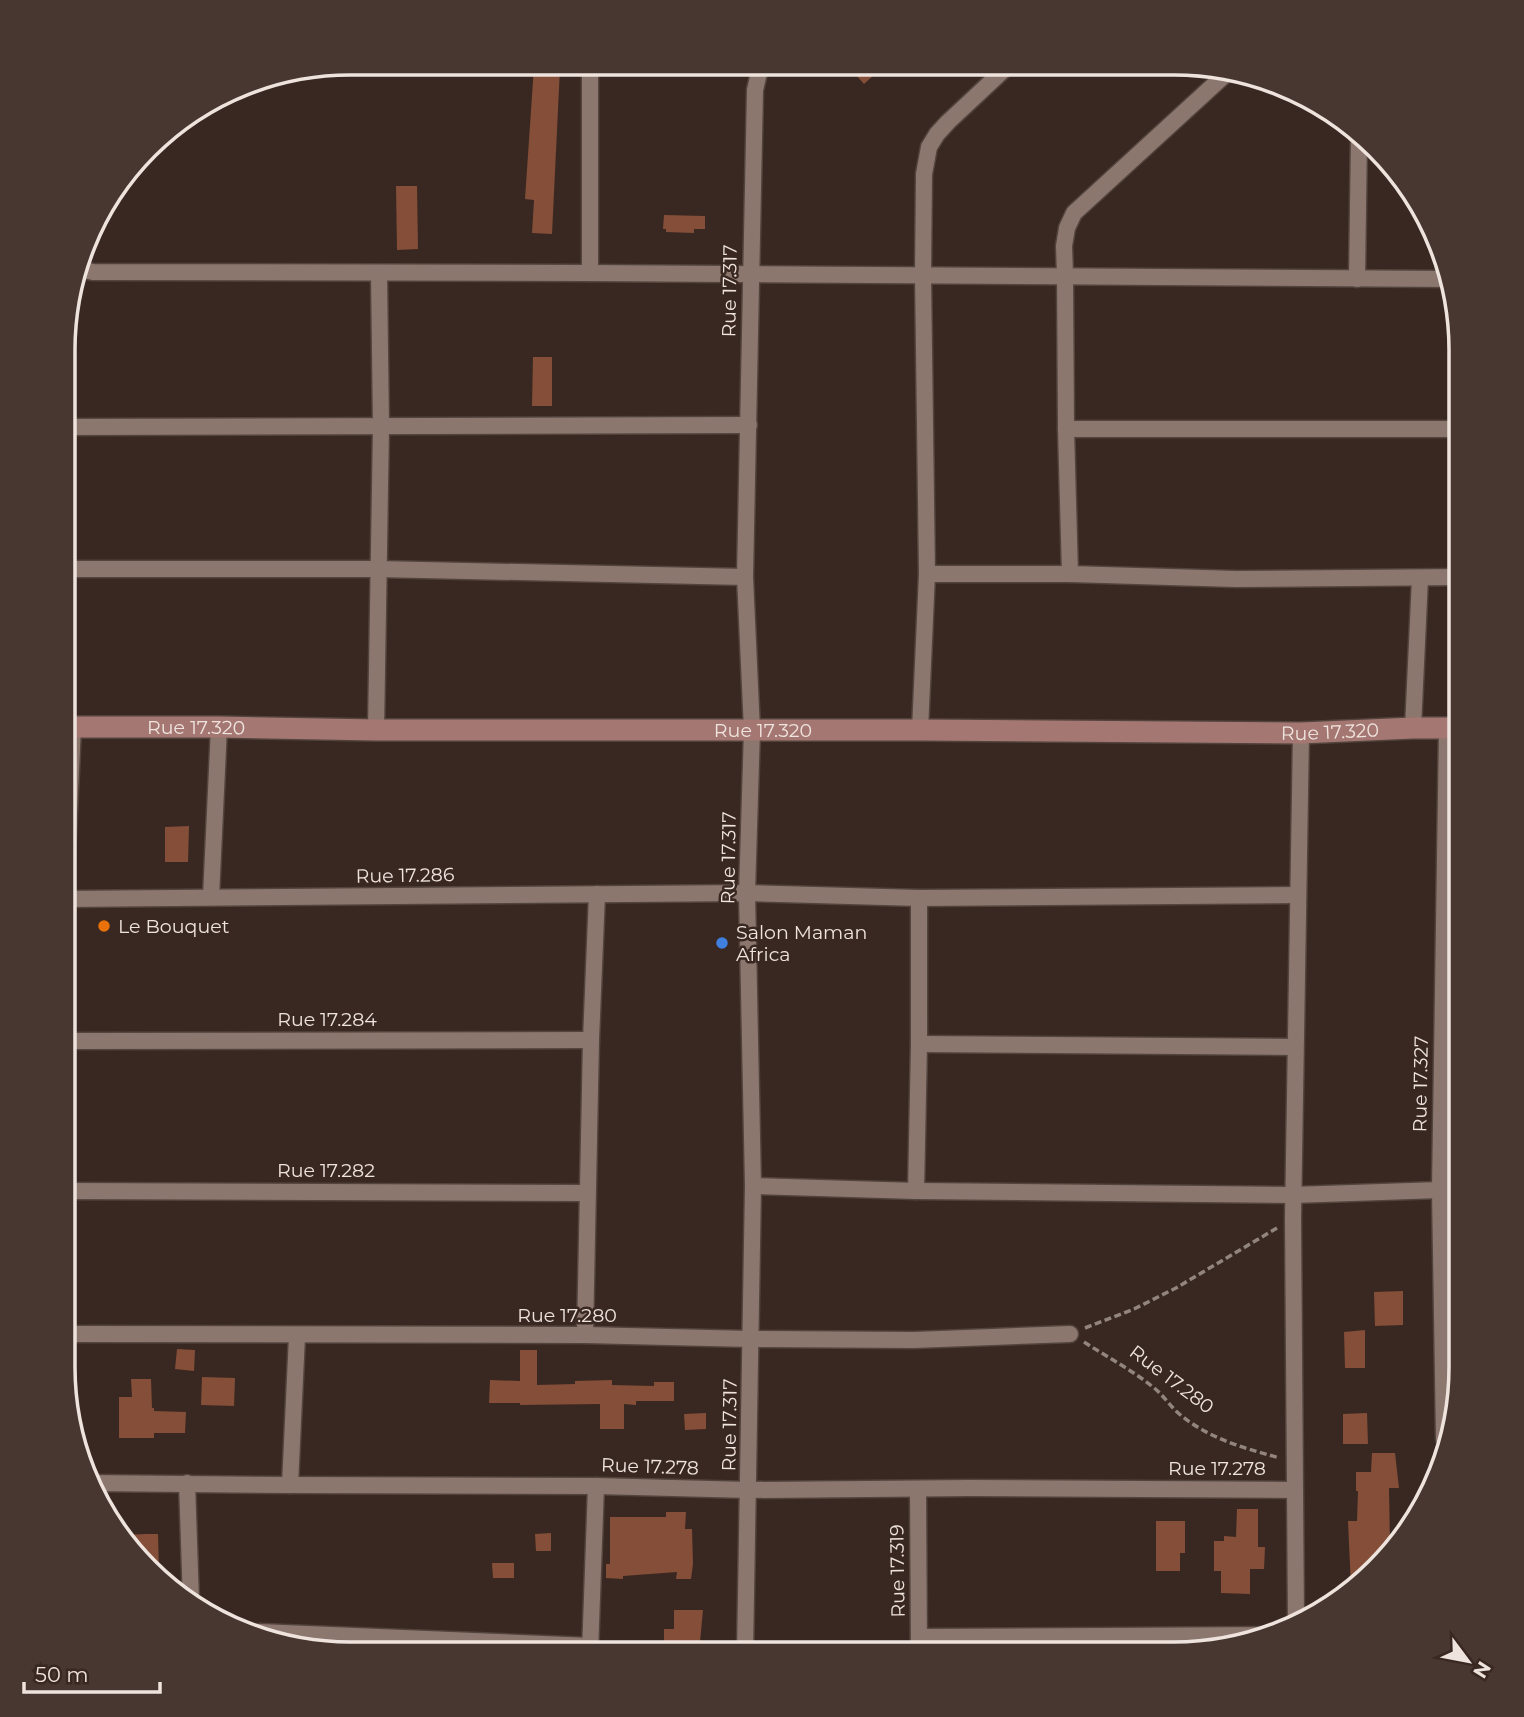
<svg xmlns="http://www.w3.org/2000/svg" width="1524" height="1717" font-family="Montserrat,sans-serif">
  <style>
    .building { fill: #844e38 }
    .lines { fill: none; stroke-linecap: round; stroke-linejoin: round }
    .street-casing { stroke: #52433d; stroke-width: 19 }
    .secondary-casing { stroke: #52433d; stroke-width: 24 }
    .path { stroke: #92847e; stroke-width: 3.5; stroke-dasharray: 7 3.5; stroke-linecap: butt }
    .street { stroke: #8c776e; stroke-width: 16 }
    .secondary { stroke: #a47772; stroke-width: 21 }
    .food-dot { fill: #e8710a; stroke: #392821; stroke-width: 2.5 }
    .shop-dot { fill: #3f7fe0; stroke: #392821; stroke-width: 2.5 }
    .labels { text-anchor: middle; stroke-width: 5; stroke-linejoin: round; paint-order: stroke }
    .street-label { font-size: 19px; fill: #efe3de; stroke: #392821 }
    .poi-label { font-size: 19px; fill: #efe3de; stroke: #392821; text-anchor: start }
    .rim { fill: none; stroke: #efe3de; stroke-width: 3.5 }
  </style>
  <rect width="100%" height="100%" fill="#392821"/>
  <g class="building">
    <path d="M846,64h13l26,1 -21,19z"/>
    <path d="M534,66l26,2 -8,166 -20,-1 2,-33 -9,-1z"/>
    <path d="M396,186h21l1,63 -21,1z"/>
    <path d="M664,215l41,1v13h-11v4l-28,-1v-3h-3z"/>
    <path d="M533,357h19v49h-20z"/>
    <path d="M189,826l-1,36h-23v-35z"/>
    <path d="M1403,1291v34l-28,1 -1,-34z"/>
    <path d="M1365,1330v38h-20l-1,-36z"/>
    <path d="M177,1349l18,1 -1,21 -19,-2z"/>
    <path d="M520,1350h17v35l38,-1v-3l37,-1v5l42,1v-4h20v19h-38v4l-12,-1v25h-24v-25l-80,1v-2h-31l1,-23 30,1z"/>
    <path d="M202,1377l33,1 -1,28 -33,-1z"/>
    <path d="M131,1379h20l1,29h2v3l32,1 -1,21h-31v5h-35v-41h13z"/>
    <path d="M706,1413v16l-21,1 -1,-16z"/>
    <path d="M1367,1413l1,31h-25v-30z"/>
    <path d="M1372,1453h23l4,35h-10l1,57 -39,42 -3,-66h9l1,-30h-2v-19h15z"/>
    <path d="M1237,1509h21v38h7l-1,22h-14v25l-29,-1v-22h-7v-30h10v-5l12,1z"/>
    <path d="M666,1512h20l-1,17h7l1,35 -2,15h-15l1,-7 -54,4v3l-17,-1v-14h4v-47h56z"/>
    <path d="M1156,1521h29v32h-5v18h-24z"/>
    <path d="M551,1533v18h-15l-1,-17z"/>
    <path d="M146,1534h12l1,37 -38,-36z"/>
    <path d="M492,1563h22v15h-21z"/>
    <path d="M674,1610h29l-4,43h-35v-24h10z"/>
  </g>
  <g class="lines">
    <g class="street-casing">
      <g id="street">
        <path d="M590,64v209"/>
        <path d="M80,269l13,3 497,1 860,6"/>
        <path d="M1357,279l2,-142"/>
        <path d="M65,427l684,-2"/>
        <path d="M1066,429h394"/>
        <path d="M65,569h313l367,8"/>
        <path d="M927,574h143l166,5 224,-2"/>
        <path d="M1070,574l-4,-145 -1,-154 -1,-29 3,-18 7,-15 154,-141"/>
        <path d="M1413,728l7,-150"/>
        <path d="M376,730l5,-303 -2,-154"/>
        <path d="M920,730l7,-156 -4,-299 1,-101 5,-27 8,-13 11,-12 61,-57"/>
        <path d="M211,897l8,-170"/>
        <path d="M64,899l683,-6 172,5 379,-3"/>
        <path d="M64,970l1,-71 8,-172"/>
        <path d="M64,1041l527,-1"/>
        <path d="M919,1044l376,3"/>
        <path d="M753,1186l163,5 377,4 147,-5"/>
        <path d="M64,1191l523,2"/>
        <path d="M916,1191l3,-147v-146"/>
        <path d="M64,1334l521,1 166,4 163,1 156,-6"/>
        <path d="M585,1335l6,-295 6,-146"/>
        <path d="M1444,1439l-4,-249 7,-462"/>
        <path d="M90,1483l200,2 306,1 153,4 221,-2 324,2"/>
        <path d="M187,1483l4,118"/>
        <path d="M290,1485l7,-149"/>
        <path d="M918,1489l1,164"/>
        <path d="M1296,1624l-3,-406 8,-485"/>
        <path d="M260,1632l330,14"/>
        <path d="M919,1637l355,-2"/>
        <path d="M590,1653l6,-167"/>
        <path d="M745,1653l8,-467 -6,-293 5,-163 -7,-153 10,-487 6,-26"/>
      </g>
    </g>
    <g class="secondary-casing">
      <g id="secondary">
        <path id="s1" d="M65,727h154l157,3h544l381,3 112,-5h47"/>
      </g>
    </g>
    <g class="path">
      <path d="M1085,1328l49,-19 42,-21 101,-60"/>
      <path d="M1084,1342c23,15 48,28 69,45 9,7 15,16 23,24 28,26 67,37 104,47"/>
    </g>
    <use href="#street" class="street"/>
    <use href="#secondary" class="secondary"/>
  </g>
  <circle class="food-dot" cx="104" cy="926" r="7"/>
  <circle class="shop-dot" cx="722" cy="943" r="7"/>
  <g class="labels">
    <g class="street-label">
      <text transform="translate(729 291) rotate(-89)" y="7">Rue 17.317</text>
      <text dy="7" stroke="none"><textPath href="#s1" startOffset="131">Rue 17.320</textPath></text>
      <text dy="7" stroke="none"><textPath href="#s1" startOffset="698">Rue 17.320</textPath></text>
      <text dy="7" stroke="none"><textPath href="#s1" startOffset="1265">Rue 17.320</textPath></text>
      <text transform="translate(728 858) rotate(-89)" y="7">Rue 17.317</text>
      <text transform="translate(405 875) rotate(-1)" y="7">Rue 17.286</text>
      <text x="327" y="1026">Rue 17.284</text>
      <text transform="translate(1420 1084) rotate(-89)" y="7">Rue 17.327</text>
      <text x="326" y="1177">Rue 17.282</text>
      <text x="567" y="1322">Rue 17.280</text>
      <text transform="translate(1172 1379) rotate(37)" y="7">Rue 17.280</text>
      <text transform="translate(729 1425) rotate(-89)" y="7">Rue 17.317</text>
      <text transform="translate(650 1466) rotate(2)" y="7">Rue 17.278</text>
      <text x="1217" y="1475">Rue 17.278</text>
      <text transform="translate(897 1571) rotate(-91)" y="7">Rue 17.319</text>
    </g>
    <g class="poi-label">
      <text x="118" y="933">Le Bouquet</text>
      <text x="736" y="939">Salon Maman<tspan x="736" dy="22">Africa</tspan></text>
    </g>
  </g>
  <path d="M0 0H1524V1717H0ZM350 75H1174A275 275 0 0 1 1449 350V1367A275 275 0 0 1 1174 1642H350A275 275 0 0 1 75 1367V350A275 275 0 0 1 350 75Z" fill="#483730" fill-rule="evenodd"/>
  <path class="rim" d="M350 75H1174A275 275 0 0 1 1449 350V1367A275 275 0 0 1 1174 1642H350A275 275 0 0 1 75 1367V350A275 275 0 0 1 350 75Z"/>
  <g transform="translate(1468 1661) rotate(122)" stroke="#392821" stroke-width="5" paint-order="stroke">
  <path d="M0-5L12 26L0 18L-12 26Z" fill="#efe3de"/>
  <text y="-10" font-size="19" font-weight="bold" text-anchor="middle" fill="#efe3de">N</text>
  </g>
  <path d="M24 1682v10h136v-10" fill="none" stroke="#efe3de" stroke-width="3.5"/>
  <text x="35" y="1682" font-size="21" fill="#efe3de" stroke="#392821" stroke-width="5" paint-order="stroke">50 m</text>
</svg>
